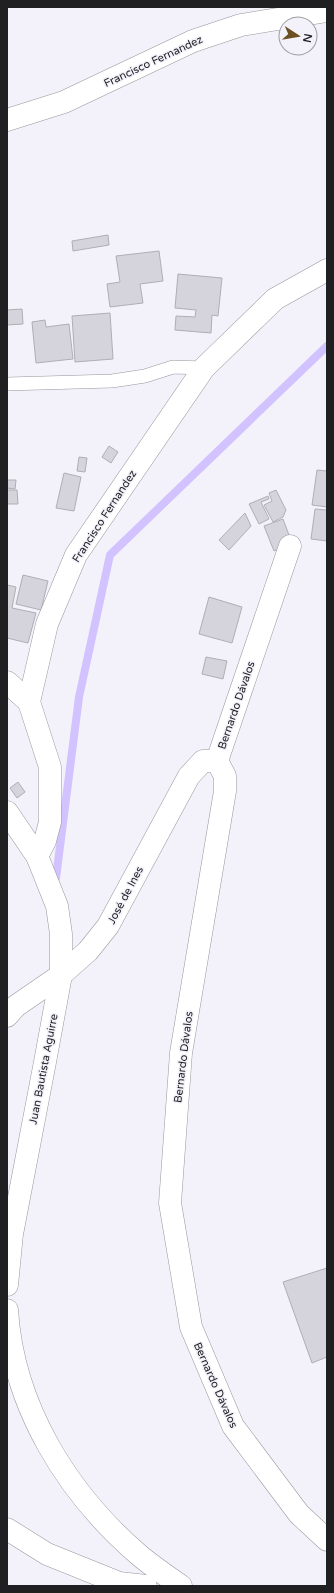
<svg xmlns="http://www.w3.org/2000/svg" width="334" height="1593" font-family="'Varela Round',sans-serif">
  <style>
    .lines { fill: none; stroke-linecap: round; stroke-linejoin: round }
    .stream { stroke: #d2c2ff; stroke-width: 8 }
    .building { fill: #d5d3dc; stroke: #afaeb5 }
    .service-casing { stroke: #98979e; stroke-width: 14 }
    .minor-casing { stroke: #98979e; stroke-width: 23 }
    .secondary-casing { stroke: #98979e; stroke-width: 23 }
    .service { stroke: #fff; stroke-width: 13 }
    .minor { stroke: #fff; stroke-width: 22 }
    .secondary { stroke: #fff; stroke-width: 22 }
    .labels { text-anchor: middle; stroke-width: 3; stroke-linejoin: round; paint-order: stroke }
    .street-label { font-size: 11px; fill: #201f22; stroke: #f3f1f9 }
  </style>
  <rect width="100%" height="100%" fill="#f3f1f9"/>
  <g class="lines">
    <path class="stream" d="M56,878l23,-181 31,-142 217,-209"/>
  </g>
  <g class="building">
    <path d="M108,235l1,10 -36,6 -1,-10z"/>
    <path d="M159,251l4,30 -23,3 3,19 -33,4 -3,-23 13,-2 -4,-26z"/>
    <path d="M178,274l44,4 -4,38 -6,-1 -1,18 -36,-3 1,-14 19,1 1,-7 -21,-2z"/>
    <path d="M22,309l1,15 -16,1v-15z"/>
    <path d="M110,313l3,46 -38,3 -3,-46z"/>
    <path d="M45,320l1,7 23,-3 4,35 -37,4 -4,-41z"/>
    <path d="M109,446l9,6 -7,11 -9,-6z"/>
    <path d="M79,457l8,1 -2,14 -8,-1z"/>
    <path d="M317,470l10,1v36l-15,-2z"/>
    <path d="M64,473l17,4 -7,34 -18,-3z"/>
    <path d="M7,480h9l-1,9 -8,-1z"/>
    <path d="M7,490h10l1,14h-11z"/>
    <path d="M276,490l10,20 -3,7 -10,5 -9,-17 8,-4 -3,-8z"/>
    <path d="M268,496l1,3 -8,3 8,17 -10,5 -10,-20z"/>
    <path d="M315,509l12,1v31l-16,-2z"/>
    <path d="M245,513l6,13 -22,24 -10,-10z"/>
    <path d="M283,519l9,24 -18,8 -10,-25z"/>
    <path d="M23,575l25,6 -7,29 -25,-6z"/>
    <path d="M7,585l9,2 -4,21 24,5 -8,30 -21,-5z"/>
    <path d="M209,597l33,10 -10,36 -33,-9z"/>
    <path d="M206,657l21,4 -4,18 -21,-5z"/>
    <path d="M18,782l7,10 -8,6 -7,-10z"/>
    <path d="M327,1268v89l-15,6 -29,-81z"/>
  </g>
  <g class="lines">
    <g class="service-casing">
      <path id="service" d="M7,384l105,-3 33,-5 28,-9 31,1"/>
    </g>
    <g class="minor-casing">
      <g id="minor">
        <path d="M7,120l57,-18 129,-61 48,-16 86,-14"/>
        <path d="M290,546l-73,215 8,15v15l-44,262 -11,150 21,124 42,99 66,88 28,26"/>
        <path d="M7,682l22,20"/>
        <path d="M37,856l8,-15 5,-19v-55l-21,-65 18,-78 29,-69 128,-187 71,-69 52,-29"/>
        <path d="M7,1016l9,-10 45,-31 27,-24 20,-25 81,-150 14,-15h14"/>
        <path d="M7,1529l40,25 72,29 27,3"/>
      </g>
    </g>
    <g class="secondary-casing">
      <g id="secondary">
        <path d="M7,812l30,44 20,50 4,28v41l-16,87 -33,172 -5,51"/>
        <path d="M7,1310c6,96 60,183 132,245 13,11 28,21 42,31"/>
      </g>
    </g>
    <use href="#service" class="service"/>
    <use href="#minor" class="minor"/>
    <use href="#secondary" class="secondary"/>
  </g>
  <g class="labels">
    <g class="street-label">
      <text transform="translate(153 61) rotate(-25)" y="4">Francisco Fernandez</text>
      <text transform="translate(104 516) rotate(-57)" y="4">Francisco Fernandez</text>
      <text transform="translate(236 705) rotate(-71)" y="4">Bernardo Dávalos</text>
      <text transform="translate(125 895) rotate(-62)" y="4">José de Ines</text>
      <text transform="translate(183 1057) rotate(-83)" y="4">Bernardo Dávalos</text>
      <text transform="translate(43 1069) rotate(-79)" y="4">Juan Bautista Aguirre</text>
      <text transform="translate(216 1385) rotate(66)" y="4">Bernardo Dávalos</text>
    </g>
  </g>
  <rect width="334" height="1593" fill="none" stroke="#201f22" stroke-width="16"/>
  <g transform="translate(298 36) rotate(102)"><circle r="19" fill="#f3f1f9" stroke="#9f9da3"/>
  <path d="M0-3L7 15L0 10L-7 15Z" fill="#6c5023"/>
  <text y="-6" font-size="11" font-weight="bold" text-anchor="middle" fill="#201f22">N</text>
  </g>
</svg>
